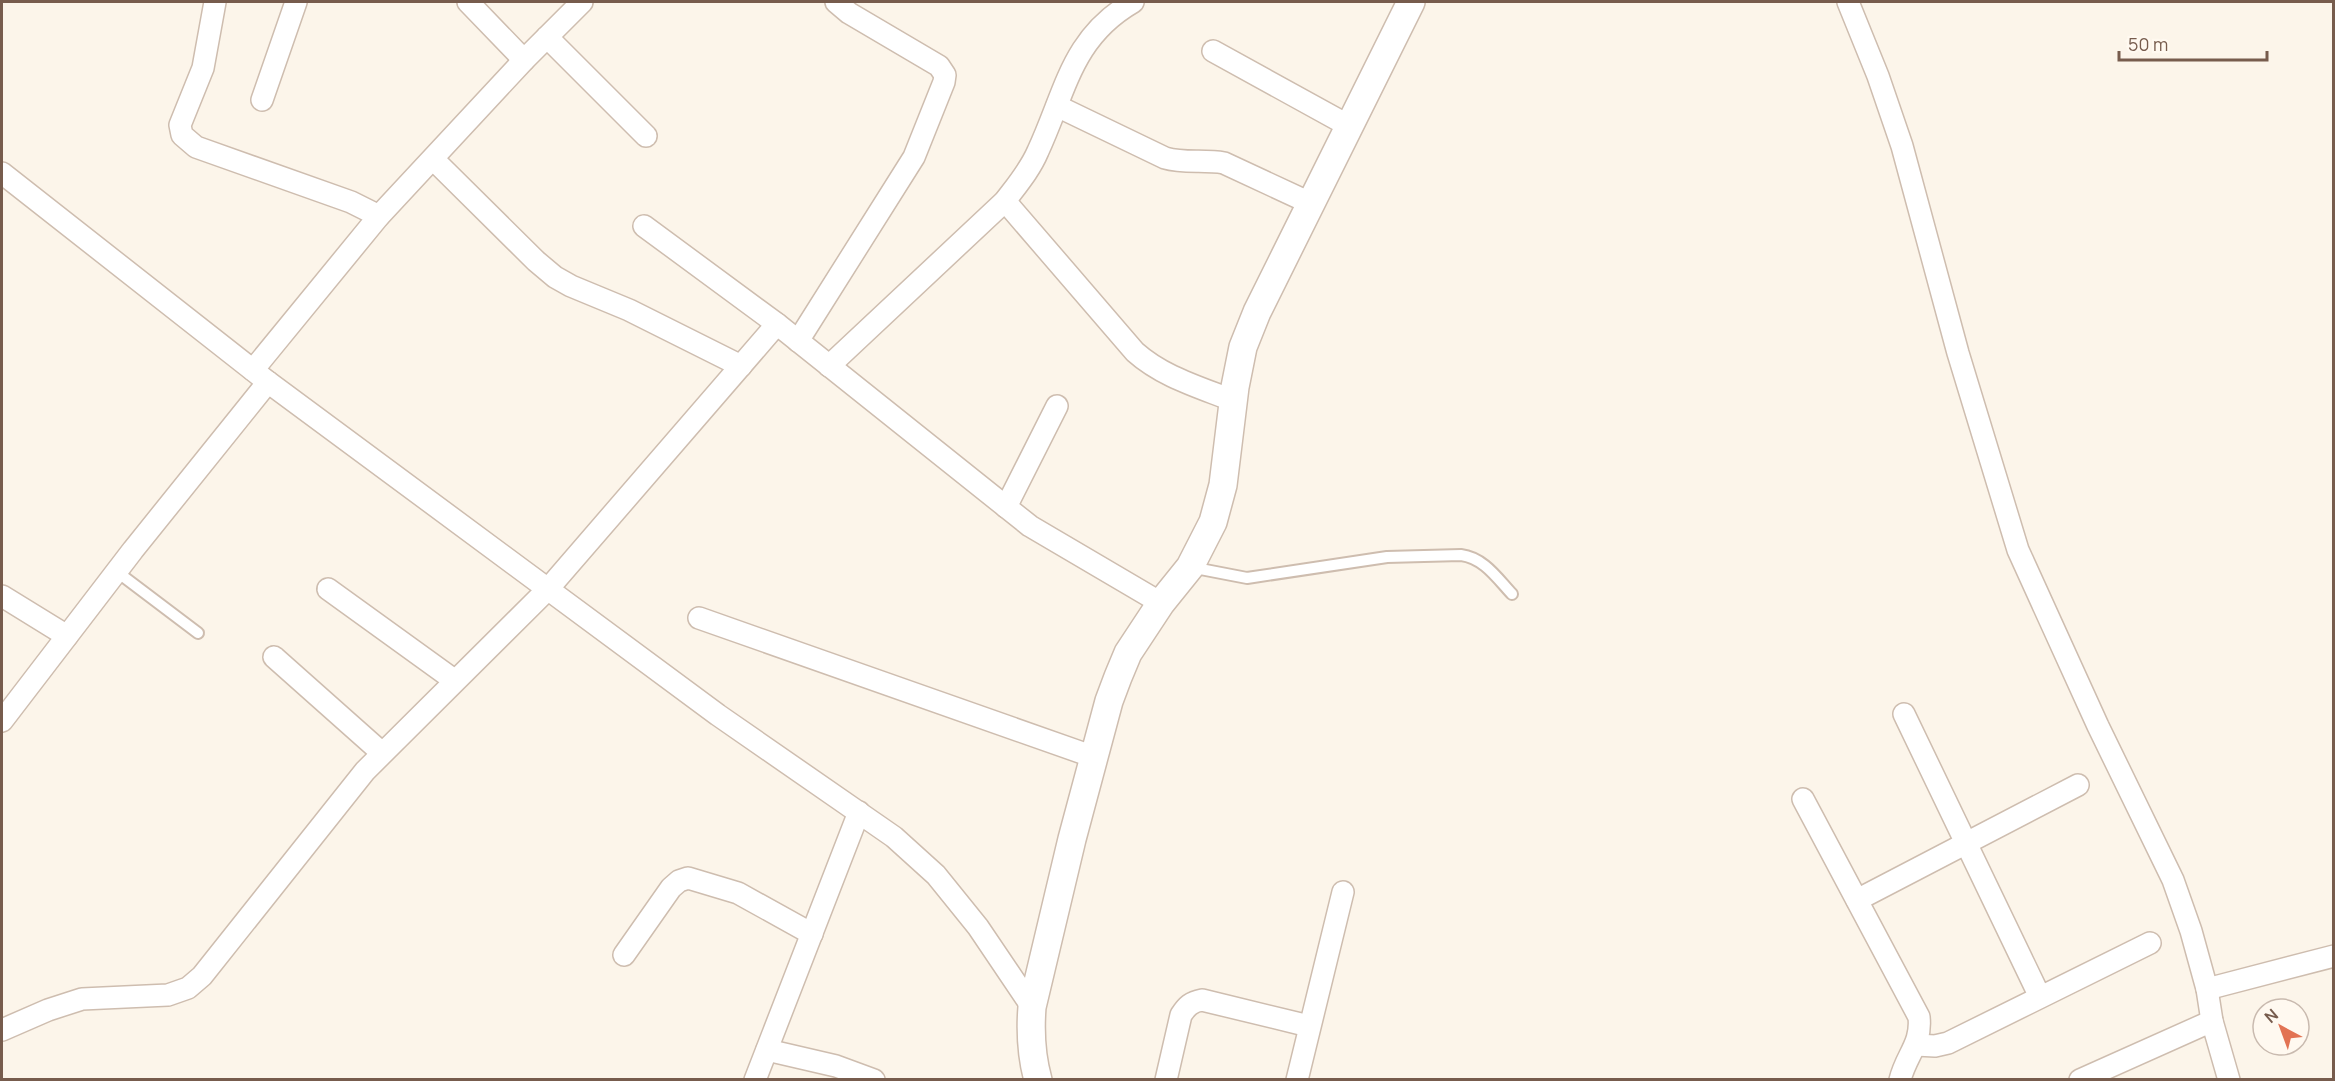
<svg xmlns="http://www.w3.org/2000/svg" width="2335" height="1081" font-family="Manrope,sans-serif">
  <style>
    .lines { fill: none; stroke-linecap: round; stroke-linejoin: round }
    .service-casing { stroke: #cebdaf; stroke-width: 14 }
    .minor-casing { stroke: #cebdaf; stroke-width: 24 }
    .tertiary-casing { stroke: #cebdaf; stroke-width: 30 }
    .service { stroke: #fff; stroke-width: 10 }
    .minor { stroke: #fff; stroke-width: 21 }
    .tertiary { stroke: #fff; stroke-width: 27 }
  </style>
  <rect width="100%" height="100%" fill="#fcf5ea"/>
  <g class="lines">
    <g class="service-casing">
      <g id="service">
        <path d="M1190,567l57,11 140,-21 74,-2c23,3 36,23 51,39"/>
        <path d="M116,571l82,62"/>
      </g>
    </g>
    <g class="minor-casing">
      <g id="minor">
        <path d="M215,2l-12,66 -23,57 2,10 14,12 155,55 28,14"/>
        <path d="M468,2l56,58"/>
        <path d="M1848,2l30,74 24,70 56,207 60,197 80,176 75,154 18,51 16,58 5,32 17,59"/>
        <path d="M547,37l99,99"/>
        <path d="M1213,51l138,76"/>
        <path d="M262,100l34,-98"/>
        <path d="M1057,106l108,52c20,6 39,1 59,5l86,40"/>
        <path d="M433,159l103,102 19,16 16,9 58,24 112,56"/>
        <path d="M2,173l266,209 450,333 176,122 42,38 42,52 54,80"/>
        <path d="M1005,201l130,151c28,25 64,35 99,49"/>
        <path d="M644,226l133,98 253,202 131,77"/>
        <path d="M798,341l116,-184 30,-75 1,-7 -6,-9 -90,-53 -13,-11"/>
        <path d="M829,366l176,-165c12,-16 25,-31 33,-50 28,-60 33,-113 95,-149"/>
        <path d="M253,370l126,-154 145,-156 58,-58"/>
        <path d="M1006,507l51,-101"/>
        <path d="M328,589l126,91"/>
        <path d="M2,596l65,40"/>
        <path d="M699,618l395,139"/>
        <path d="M274,657l108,96"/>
        <path d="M1904,714l136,283"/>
        <path d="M2,721l131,-171 135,-168"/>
        <path d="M1803,799l116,218c3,27 -13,38 -19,63"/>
        <path d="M1857,900l221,-115"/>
        <path d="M624,955l47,-67 8,-7 9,-3 50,15 74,41"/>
        <path d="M2207,989l127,-33"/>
        <path d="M2,1030l46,-20 34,-11 86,-4 20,-7 14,-12 163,-205 183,-182 229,-265"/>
        <path d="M1916,1045l19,1 13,-3 202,-100"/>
        <path d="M767,1050l69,16 38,14"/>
        <path d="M755,1080l104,-268"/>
        <path d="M1166,1080l15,-65c6,-9 10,-13 21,-15l107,26"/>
        <path d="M1297,1080l46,-188"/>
        <path d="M2080,1080l132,-59"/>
      </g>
    </g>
    <g class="tertiary-casing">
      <path id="tertiary" d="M1038,1080c-7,-25 -8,-47 -6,-73l40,-168 37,-138 9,-24 10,-24 33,-50 29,-36 23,-45 10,-37 12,-98 8,-40 14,-35 154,-310"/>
    </g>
    <use href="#service" class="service"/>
    <use href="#minor" class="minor"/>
    <use href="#tertiary" class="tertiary"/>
  </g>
  <rect width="2335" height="1081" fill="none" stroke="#775c4d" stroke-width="6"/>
  <g transform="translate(2281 1027) rotate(319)"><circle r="28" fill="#fff9f0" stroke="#c9baaf" stroke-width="1.5"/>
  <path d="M0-4.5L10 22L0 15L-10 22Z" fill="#e27353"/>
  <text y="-9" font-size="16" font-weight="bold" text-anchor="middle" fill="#775c4d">N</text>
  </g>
  <path d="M2119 51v9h148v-9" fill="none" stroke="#775c4d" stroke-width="3"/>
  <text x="2128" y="51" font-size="18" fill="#775c4d" stroke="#fff9f0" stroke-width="4.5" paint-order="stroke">50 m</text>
</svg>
